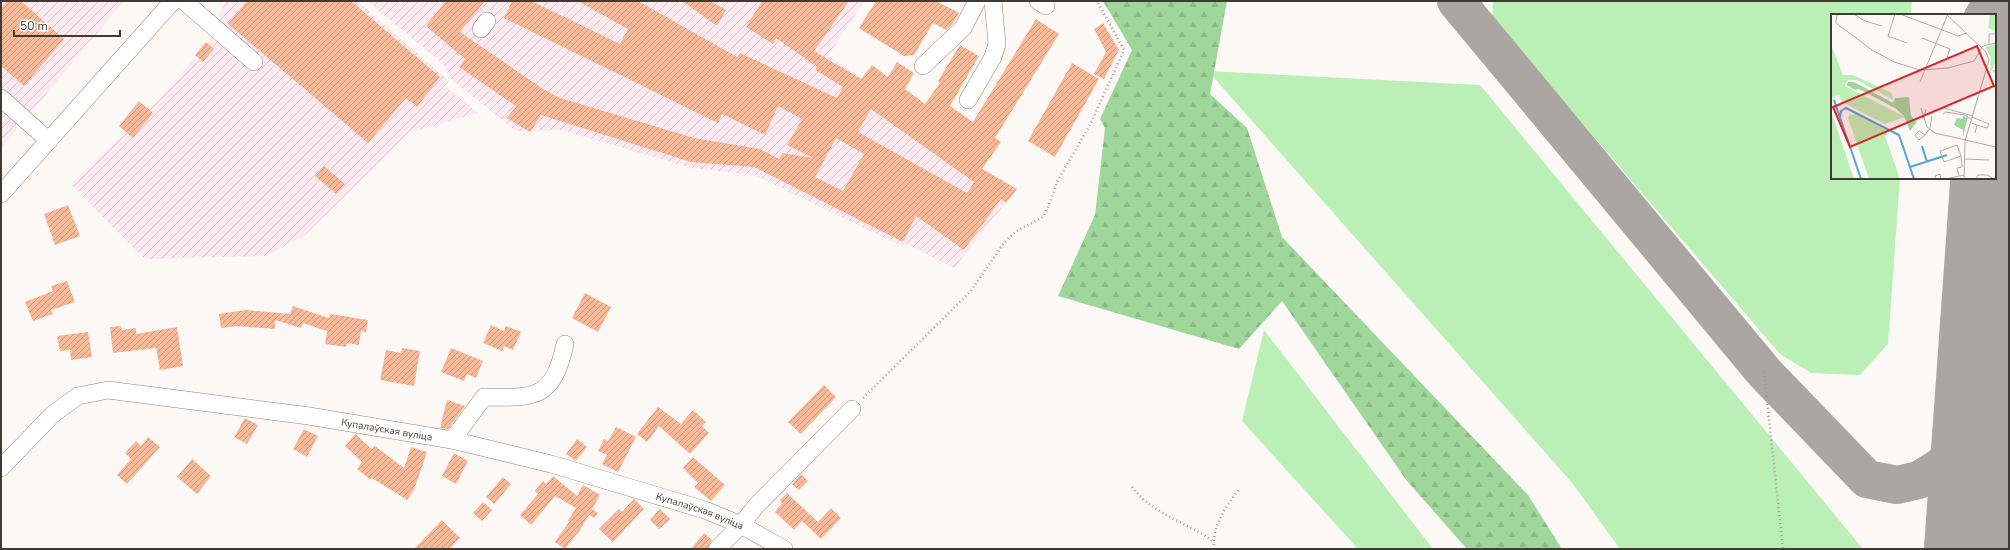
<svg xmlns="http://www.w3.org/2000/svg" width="2010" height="550" font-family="'Nunito Sans',sans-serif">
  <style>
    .industrial { fill: url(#industrial-furrows) }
    .grass { fill: #baf0b5 }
    .forest { fill: url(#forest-firs) }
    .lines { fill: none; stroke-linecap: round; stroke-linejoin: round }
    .taxiway { stroke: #aca6a2; stroke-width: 38 }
    .runway { stroke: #aca6a2; stroke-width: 96 }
    .building { fill: url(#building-hatch); fill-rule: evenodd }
    .minor-casing { stroke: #938076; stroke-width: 18 }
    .path { stroke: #a29c98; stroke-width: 2.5; stroke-dasharray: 1 3; stroke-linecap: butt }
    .minor { stroke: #fff; stroke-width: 17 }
    .labels { text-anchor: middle; stroke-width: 4; stroke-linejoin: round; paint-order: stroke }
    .street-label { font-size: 10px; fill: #413934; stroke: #fff }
    .inset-river { fill: none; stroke: #54a5d1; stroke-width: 2 }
    .inset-road { fill: none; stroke: #b1aca8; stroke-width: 1 }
    .view { fill: #d62828; fill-opacity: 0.15; stroke: #d62828; stroke-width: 2 }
    .inset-edge { fill: none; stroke: #413934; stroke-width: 2 }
  </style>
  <defs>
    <pattern id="industrial-furrows" width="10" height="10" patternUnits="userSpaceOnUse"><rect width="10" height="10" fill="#fde9f0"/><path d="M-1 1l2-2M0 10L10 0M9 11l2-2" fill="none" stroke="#dac9ce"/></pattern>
    <pattern id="forest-firs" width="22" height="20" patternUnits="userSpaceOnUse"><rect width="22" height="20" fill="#9fd79a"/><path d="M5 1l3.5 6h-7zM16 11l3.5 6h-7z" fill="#8ab985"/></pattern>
    <pattern id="building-hatch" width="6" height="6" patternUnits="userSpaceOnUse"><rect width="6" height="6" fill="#f6ba9a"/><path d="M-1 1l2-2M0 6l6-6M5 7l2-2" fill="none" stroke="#c9987e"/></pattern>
  </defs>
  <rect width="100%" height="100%" fill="#fcf8f6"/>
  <g class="industrial">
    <path d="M1,1h123l-123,147z"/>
    <path d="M228,1h129l92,80 -4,5 33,27 -69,20 -104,102 -38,21 -122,3 -74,-75 82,-78 66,-76 1,-19z"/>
    <path d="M367,1h497l-36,55 25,16 135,99 29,18 -63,79 -49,-25 -2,4 -149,-72 -63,-7 -129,-38 -46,1 -65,-52 -8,-15z"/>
  </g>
  <g class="grass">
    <path d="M1493,1h419l-1,14h-79v163h68l-12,166 -28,31 -49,-2 -31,-19 -288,-336z"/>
    <path d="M1208,71l272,14 383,464h-243l-47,-65z"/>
    <path d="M1264,330l169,219h-75l-116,-128z"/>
  </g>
  <path class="forest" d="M1103,1h124l-17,93 37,34 35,109 246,258 34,54h-95l-60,-68 -125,-180 -43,48 -181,-53 37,-81 10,-87 -5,-9 32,-69z"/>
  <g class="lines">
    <path class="taxiway" d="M1456,1l308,371 103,107 30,6 22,-5 24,-15 27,-37 11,-21 3,-21"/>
    <path class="runway" d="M1972,549l37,-519"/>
  </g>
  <g class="building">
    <path d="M7,1h14l43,38 -40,47 -23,-20v-58z"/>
    <path d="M247,1h104l89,76 -23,30 -11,-9 -38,45 -140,-119z"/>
    <path d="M446,1h39l-25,31 83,57 17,9 134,40 66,11 19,10 4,-6 30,5 -26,-13 15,-26 -24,-13 -13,29 -43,-21 -4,9 -214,-105 8,-17h19l89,43 8,-15 -50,-28h60l99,56 3,-4 97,45 6,-11 -28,-17 2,-3 -41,-29 -3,6 -27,-17 16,-26h87l-35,50 47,28 11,-14 16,12 9,-15 17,11 -9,16 20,15 15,-21 -2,-2 22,-36 19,11 -29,50 23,16 63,-103 23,15 -64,104 6,4 -19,27 35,20 -11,14 -5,-4 -37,51 -48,-34 -13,26 -149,-75 -63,-5 -150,-47 -11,17 -23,-14 9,-12 -57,-39 6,-8 -39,-33zM871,109l103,73 -7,11 -109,-61zM836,138l28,16 -21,37 -28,-14z"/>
    <path d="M682,1h28l16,9 -9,16z"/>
    <path d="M876,1h60l23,12 -6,11 -7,6 -13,-7 -19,32 -10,1 -45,-28z"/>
    <path d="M1103,23l16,27 -15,29 -10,-5 12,-22 -12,-23z"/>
    <path d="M206,42l8,7 -11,13 -8,-7z"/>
    <path d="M1072,63l27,16 -44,78 -27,-16z"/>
    <path d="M139,101l14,12 -20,25 -14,-12z"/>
    <path d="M324,166l21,18 -9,10 -21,-18z"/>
    <path d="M68,205l12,31 -25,9 -11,-31z"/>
    <path d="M67,281l8,21 -24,8 2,4 -20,7 -8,-19 28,-11 -2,-5z"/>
    <path d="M585,293l26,14 -13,25 -26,-14z"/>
    <path d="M293,306l36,12 1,-4 38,6 -2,12 -5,-1 -2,14 -12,-2 -1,4 -21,-3 2,-13 -24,-8 -2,5 -26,-8v9l-39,-3 -15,2 -2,-14 26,-4 45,4z"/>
    <path d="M491,325l13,6 2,-5 15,6 -8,18 -9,-4 -2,5 -19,-8z"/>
    <path d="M121,326l1,4 14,-2v6l41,-7 6,39 -23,4 -4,-22 -43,5 -3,-26z"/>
    <path d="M88,332l4,25 -21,3 -1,-10 -10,1 -3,-15z"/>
    <path d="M402,348l18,3 -6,35 -34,-6 6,-30 15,3z"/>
    <path d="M451,348l32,13 -7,17 -9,-4 -3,7 -23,-9z"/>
    <path d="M824,385l12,12 -35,37 -13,-12z"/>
    <path d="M447,400l18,6 -17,23 -8,-1z"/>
    <path d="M658,407l23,17 12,-14 13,12 -4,4 7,7 -19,21 -31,-28 -12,16 -10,-8z"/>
    <path d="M245,418l13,7 -11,19 -13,-7z"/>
    <path d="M616,427l20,10 -18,35 -16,-8 5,-9 -9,-4 6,-12 4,2z"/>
    <path d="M304,429l14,7 -11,21 -14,-8z"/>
    <path d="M355,434l17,15 3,-3 29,22 7,-21 16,5 -13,38 -7,10 -35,-22 -1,2 -14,-11 5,-7 -17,-16z"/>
    <path d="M148,437l12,10 -33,37 -10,-9 14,-16 -6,-6 11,-12 5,5z"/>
    <path d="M577,439l10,8 -11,14 -10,-7z"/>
    <path d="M454,453l14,8 -12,23 -14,-8z"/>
    <path d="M693,457l32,28 -14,16 -17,-14 4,-4 -15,-15z"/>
    <path d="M192,459l19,17 -14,18 -20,-17z"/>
    <path d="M801,474l7,7 -9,9 -7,-6z"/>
    <path d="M553,476l24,20 6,-11 17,10 -8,14 6,4 -4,5 -5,-3 -9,15 -15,19 -10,-7 14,-20 -1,-1 8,-13 -21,-12 -24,29 -11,-10 18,-21 -3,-3 8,-10 3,3z"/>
    <path d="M503,477l8,7 -17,20 -8,-7z"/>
    <path d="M787,493l31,29 13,-14 10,10 -20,21 -19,-18 -8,9 -19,-18 7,-9 -2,-3z"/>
    <path d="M634,499l10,10 -31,33 -14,-13 20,-20 3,3z"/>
    <path d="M483,502l9,8 -10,11 -9,-8z"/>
    <path d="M660,509l10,10 -11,10 -9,-9z"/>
    <path d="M442,520l18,18 -11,11h-35z"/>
    <path d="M704,533l8,7 -5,9h-16z"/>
  </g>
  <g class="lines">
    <g class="minor-casing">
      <g id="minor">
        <path d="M184,1l70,61"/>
        <path d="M1038,1l8,5"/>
        <path d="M481,29l6,-8"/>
        <path d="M923,66l40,-38 14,-27"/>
        <path d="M1,98l48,43"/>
        <path d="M968,100l25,-43 4,-13 -4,-43"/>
        <path d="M1,194l172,-193"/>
        <path d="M452,440l32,-43c52,1 69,2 81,-53"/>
        <path id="s1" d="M1,468l52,-54 25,-18 30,-6 201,26 143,24 99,24 154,46 36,15 43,24"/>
        <path d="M717,549l24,-24 15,-19 96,-97"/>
      </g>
    </g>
    <g class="path">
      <path d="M1764,372l19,177"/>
      <path d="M863,398l107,-106 34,-49 11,-11 28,-15 6,-12 9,-25 33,-57 33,-73 -27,-49"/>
      <path d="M1132,487c20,27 54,35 81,54"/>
      <path d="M1214,549c-2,-23 11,-40 24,-59"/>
    </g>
    <use href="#minor" class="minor"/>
  </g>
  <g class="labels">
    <g class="street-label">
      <text dy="4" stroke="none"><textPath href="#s1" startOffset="418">Купалаўская вуліца</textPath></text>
      <text dy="4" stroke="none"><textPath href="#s1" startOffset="742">Купалаўская вуліца</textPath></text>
    </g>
  </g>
  <g transform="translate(1831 14)">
    <rect width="165" height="165" fill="#fcf8f6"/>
    <path d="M165,30v16l-4,10h4v3l-6,-3 1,-12 -6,-11zM0,31l12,30h10l39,18 1,7 -36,-20h-9l-3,6 60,31 -20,7 -43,-22 -3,-7 -8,3zM0,97l23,68h-23zM25,100l30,16 2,5 -3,1 15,43h-31l-21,-61 1,-3z" fill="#baf0b5"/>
    <path d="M17,68h6l39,21 2,-5 14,-1 2,19 6,6 -7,9 -6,-15 -9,-8 -36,-19 -4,1 -8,-5zM132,102l5,1 -5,19v-6l-9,-5 3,-7 6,1z" fill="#9fd79a"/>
    <path d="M159,0h6v17l-8,-3z" fill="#baf0b5"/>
    <path class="inset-river" d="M3,86l27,79M9,104l1,-7 5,-3 53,27 15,44M91,132l5,16M79,153l37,-12"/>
    <path class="inset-road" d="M6,0l-1,9 36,27 22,12 26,8 28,-2 26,-7 9,-15 13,-3M23,0l11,7 17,5M64,0l-7,22 19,7M69,0l58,22 8,-3M115,0l40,38 3,8 -24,81 -1,38M110,17l6,-15M91,24l28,11 -3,9M158,30v-10h7M89,68l21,-51M90,94l6,19 8,6 61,14M113,94l29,8M112,100l3,-2 19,3 7,5M88,103l5,1 2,-9M141,103l17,7 -2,4 -10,-3M140,109l6,2 -2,8M94,121l-6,5 -4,-5 4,-4 6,4 5,-7 2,-12M126,131l4,11 -17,6 -4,-11zM134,145l24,1M128,162l-2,-8 5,-1 -1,-11M105,165l-1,-3 5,-2 1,5M115,165l18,-4M145,165l2,-4h10l5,4"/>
    <path class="view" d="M146,32l17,40 -144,61 -17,-40z"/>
    <rect width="165" height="165" class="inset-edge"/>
  </g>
  <rect width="2010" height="550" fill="none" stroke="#413934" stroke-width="4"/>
  <path d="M14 30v6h106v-6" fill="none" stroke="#413934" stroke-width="2"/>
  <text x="20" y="30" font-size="12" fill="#413934" stroke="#ffffff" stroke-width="3" paint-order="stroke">50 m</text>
</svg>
